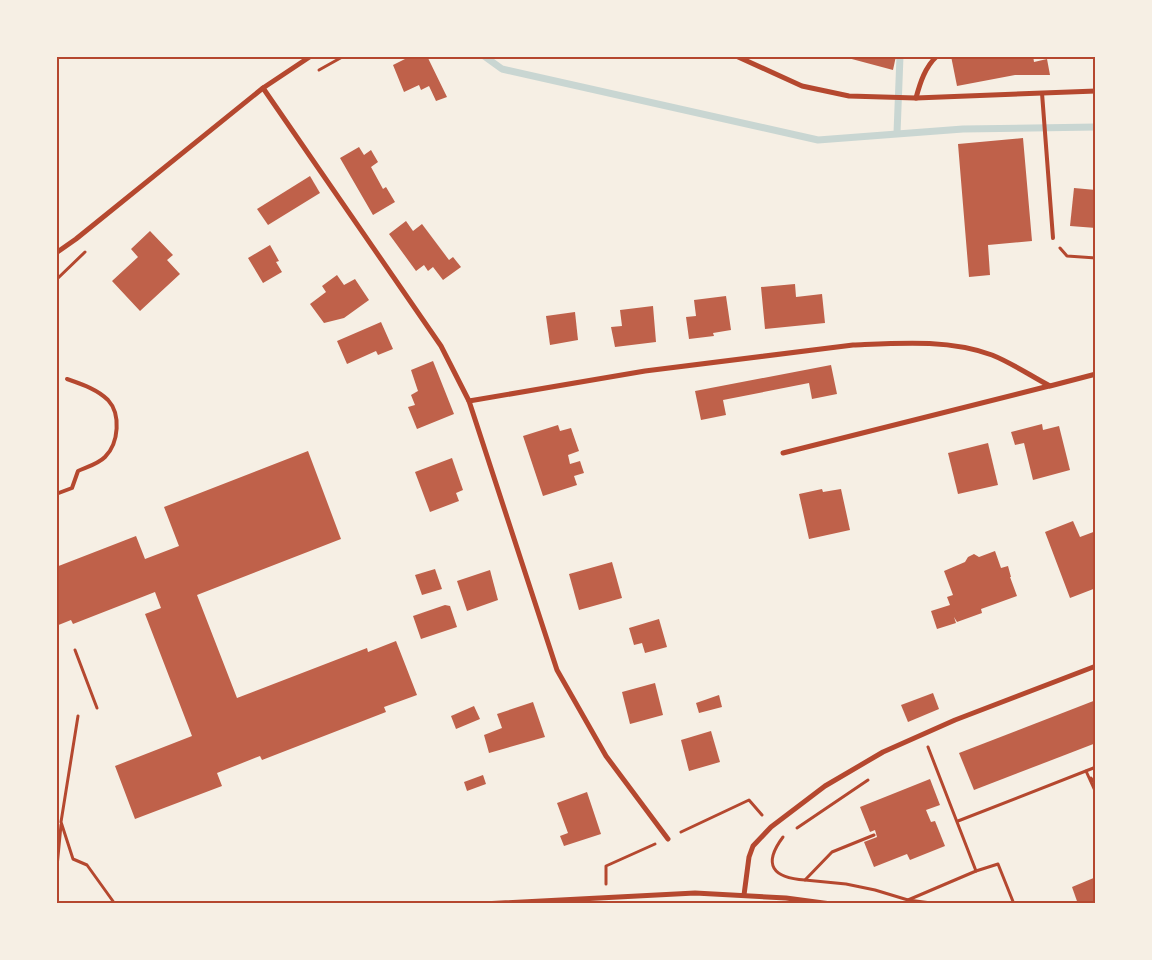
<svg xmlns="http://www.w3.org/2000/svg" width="1152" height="960" font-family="'Golos Text',sans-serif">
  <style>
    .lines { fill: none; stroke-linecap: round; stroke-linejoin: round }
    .stream { stroke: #c9d6d2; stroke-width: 7 }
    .building { fill: #bf614a }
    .path { stroke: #b5482f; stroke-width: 3 }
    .service { stroke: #b5482f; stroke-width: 4 }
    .minor { stroke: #b5482f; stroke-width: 5 }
    .neatline { fill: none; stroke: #b5482f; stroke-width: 2 }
  </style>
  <rect width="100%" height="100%" fill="#f6efe4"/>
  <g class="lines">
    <g class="stream">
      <path d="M484,56l18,13 316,71 145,-11 133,-2"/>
      <path d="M897,133l3,-77"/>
    </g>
  </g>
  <g class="building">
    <path d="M411,56h16l20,41 -11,4 -7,-15 -8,4 -2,-5 -15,7 -11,-27z"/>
    <path d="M848,56h48l-3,14 -45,-12z"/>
    <path d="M951,56h82l1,6 13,-3 3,16h-35l-58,11z"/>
    <path d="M1023,138l9,103 -44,4 2,30 -21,2 -11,-133z"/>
    <path d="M359,147l5,8 7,-5 7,12 -7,5 12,22 3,-2 9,15 -22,13 -33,-57z"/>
    <path d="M310,176l10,17 -52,32 -11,-16z"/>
    <path d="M1074,188l22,2v38l-26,-2z"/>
    <path d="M406,221l7,10 9,-7 27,36 4,-3 8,10 -18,13 -10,-13 -5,4 -4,-6 -8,6 -27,-37z"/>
    <path d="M150,231l23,24 -6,5 13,14 -40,37 -28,-30 26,-24 -7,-8z"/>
    <path d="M270,245l9,16 -3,1 6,10 -19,11 -15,-25z"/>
    <path d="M337,275l7,10 11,-6 14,21 -25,18 -20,5 -14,-19 16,-12 -4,-6z"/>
    <path d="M795,284l1,13 26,-3 3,29 -60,6 -4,-42z"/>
    <path d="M726,296l5,34 -18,3 1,3 -25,3 -3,-22 10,-1 -2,-16z"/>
    <path d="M653,306l3,36 -41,5 -4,-20 11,-1 -2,-16z"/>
    <path d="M575,312l3,28 -28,5 -4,-29z"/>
    <path d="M381,322l12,27 -15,6 -2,-4 -29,13 -10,-23z"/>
    <path d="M433,361l21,53 -37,15 -9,-22 7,-2 -4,-10 7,-4 -7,-21z"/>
    <path d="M831,365l6,29 -25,5 -3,-16 -86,17 3,15 -25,5 -6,-29z"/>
    <path d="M1042,424l1,6 16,-4 11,44 -37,10 -9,-37 -9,2 -4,-13z"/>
    <path d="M558,425l2,6 11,-3 8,23 -11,4 2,9 10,-3 4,12 -10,3 3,9 -34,11 -20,-60z"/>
    <path d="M988,443l10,42 -40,9 -10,-41z"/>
    <path d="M308,451l33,88 -144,56 40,103 130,-50 1,4 28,-11 21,54 -33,12 2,5 -124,48 -2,-4 -43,17 5,13 -87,33 -20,-53 77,-30 -47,-122 16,-6 -6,-16 -82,32 -2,-4 -15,6v-59l80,-31 9,23 34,-13 -15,-39z"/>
    <path d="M452,458l11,32 -7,3 3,8 -29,11 -15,-40z"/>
    <path d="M822,489l1,3 18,-3 9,41 -41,9 -10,-45z"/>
    <path d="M1073,521l7,16 16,-6v57l-26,10 -25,-66z"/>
    <path d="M995,551l6,17 7,-2 3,11h-1l7,19 -36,13 1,4 -25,9 -3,-5 2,6 -19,6 -6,-18 19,-6 -3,-8 6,-2 -9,-24 21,-9 3,-5 6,-3 5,3z"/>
    <path d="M612,562l10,36 -43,12 -10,-36z"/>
    <path d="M435,569l7,20 -20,6 -7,-20z"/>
    <path d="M490,570l8,30 -31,11 -10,-30z"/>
    <path d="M445,605l5,1 7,21 -36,12 -8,-23z"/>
    <path d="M659,619l8,28 -22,6 -3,-10 -8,2 -5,-17z"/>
    <path d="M655,683l8,32 -33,9 -8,-32z"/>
    <path d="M933,693l6,16 -31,13 -7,-17z"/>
    <path d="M719,695l3,12 -23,6 -3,-10z"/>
    <path d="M1096,700v43l-122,47 -15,-37z"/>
    <path d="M533,702l12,35 -56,16 -5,-18 18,-7 -5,-14z"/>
    <path d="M474,706l6,13 -24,10 -5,-13z"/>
    <path d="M711,731l9,31 -31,9 -8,-31z"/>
    <path d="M483,775l3,9 -19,7 -3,-9z"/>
    <path d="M930,779l10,26 -14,5 5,12 4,-1 10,25 -35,14 -3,-6 -33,13 -10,-25 13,-5 -2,-7 -5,2 -10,-25z"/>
    <path d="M587,792l14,42 -37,12 -4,-10 8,-3 -11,-30z"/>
    <path d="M1096,877v27h-18l-6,-17z"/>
  </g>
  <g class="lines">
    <g class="path">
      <path d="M319,70l25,-14"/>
      <path d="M1060,248l7,8 29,2"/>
      <path d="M56,280l29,-28"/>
      <path d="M75,650l22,58"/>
      <path d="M78,716l-17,106 12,37 14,6 28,39"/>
      <path d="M1086,771l10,22"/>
      <path d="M1091,778l5,7"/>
      <path d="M958,821l138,-54"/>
      <path d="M797,828l71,-48"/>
      <path d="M681,832l68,-32 13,15"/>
      <path d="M874,835l-42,17 -27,28 41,4 29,6 33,10 68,-29 -48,-124"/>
      <path d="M783,837c-21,28 -10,41 22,43"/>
      <path d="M976,871l22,-7 16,40"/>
      <path d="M56,877l5,-52"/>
      <path d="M606,884v-18l49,-22"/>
      <path d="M908,900l31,4"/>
    </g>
    <g class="service">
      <path d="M1042,93l11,145"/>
      <path d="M56,494l16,-6 6,-17c9,-4 20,-7 27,-14 14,-14 16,-43 3,-57 -11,-11 -27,-16 -41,-21"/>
    </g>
    <g class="minor">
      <path d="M736,56l66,30 47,10 67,2 180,-7"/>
      <path d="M263,88l178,258 28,55 88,269 49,86 62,83"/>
      <path d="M916,98c4,-15 9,-31 21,-42"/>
      <path d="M56,253l20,-14 187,-151 48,-32"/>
      <path d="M469,401l176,-30 208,-26c46,-2 96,-6 139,10 20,8 39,21 58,31l46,-12"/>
      <path d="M783,453l266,-67"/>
      <path d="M744,895l5,-38 4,-11 18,-19 54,-41 58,-34 72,-32 141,-54"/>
      <path d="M483,904l212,-11 91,5 45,6"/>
    </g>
  </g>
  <rect width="1152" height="960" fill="none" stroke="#f6efe4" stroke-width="115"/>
  <rect x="58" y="58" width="1036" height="844" class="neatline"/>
</svg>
